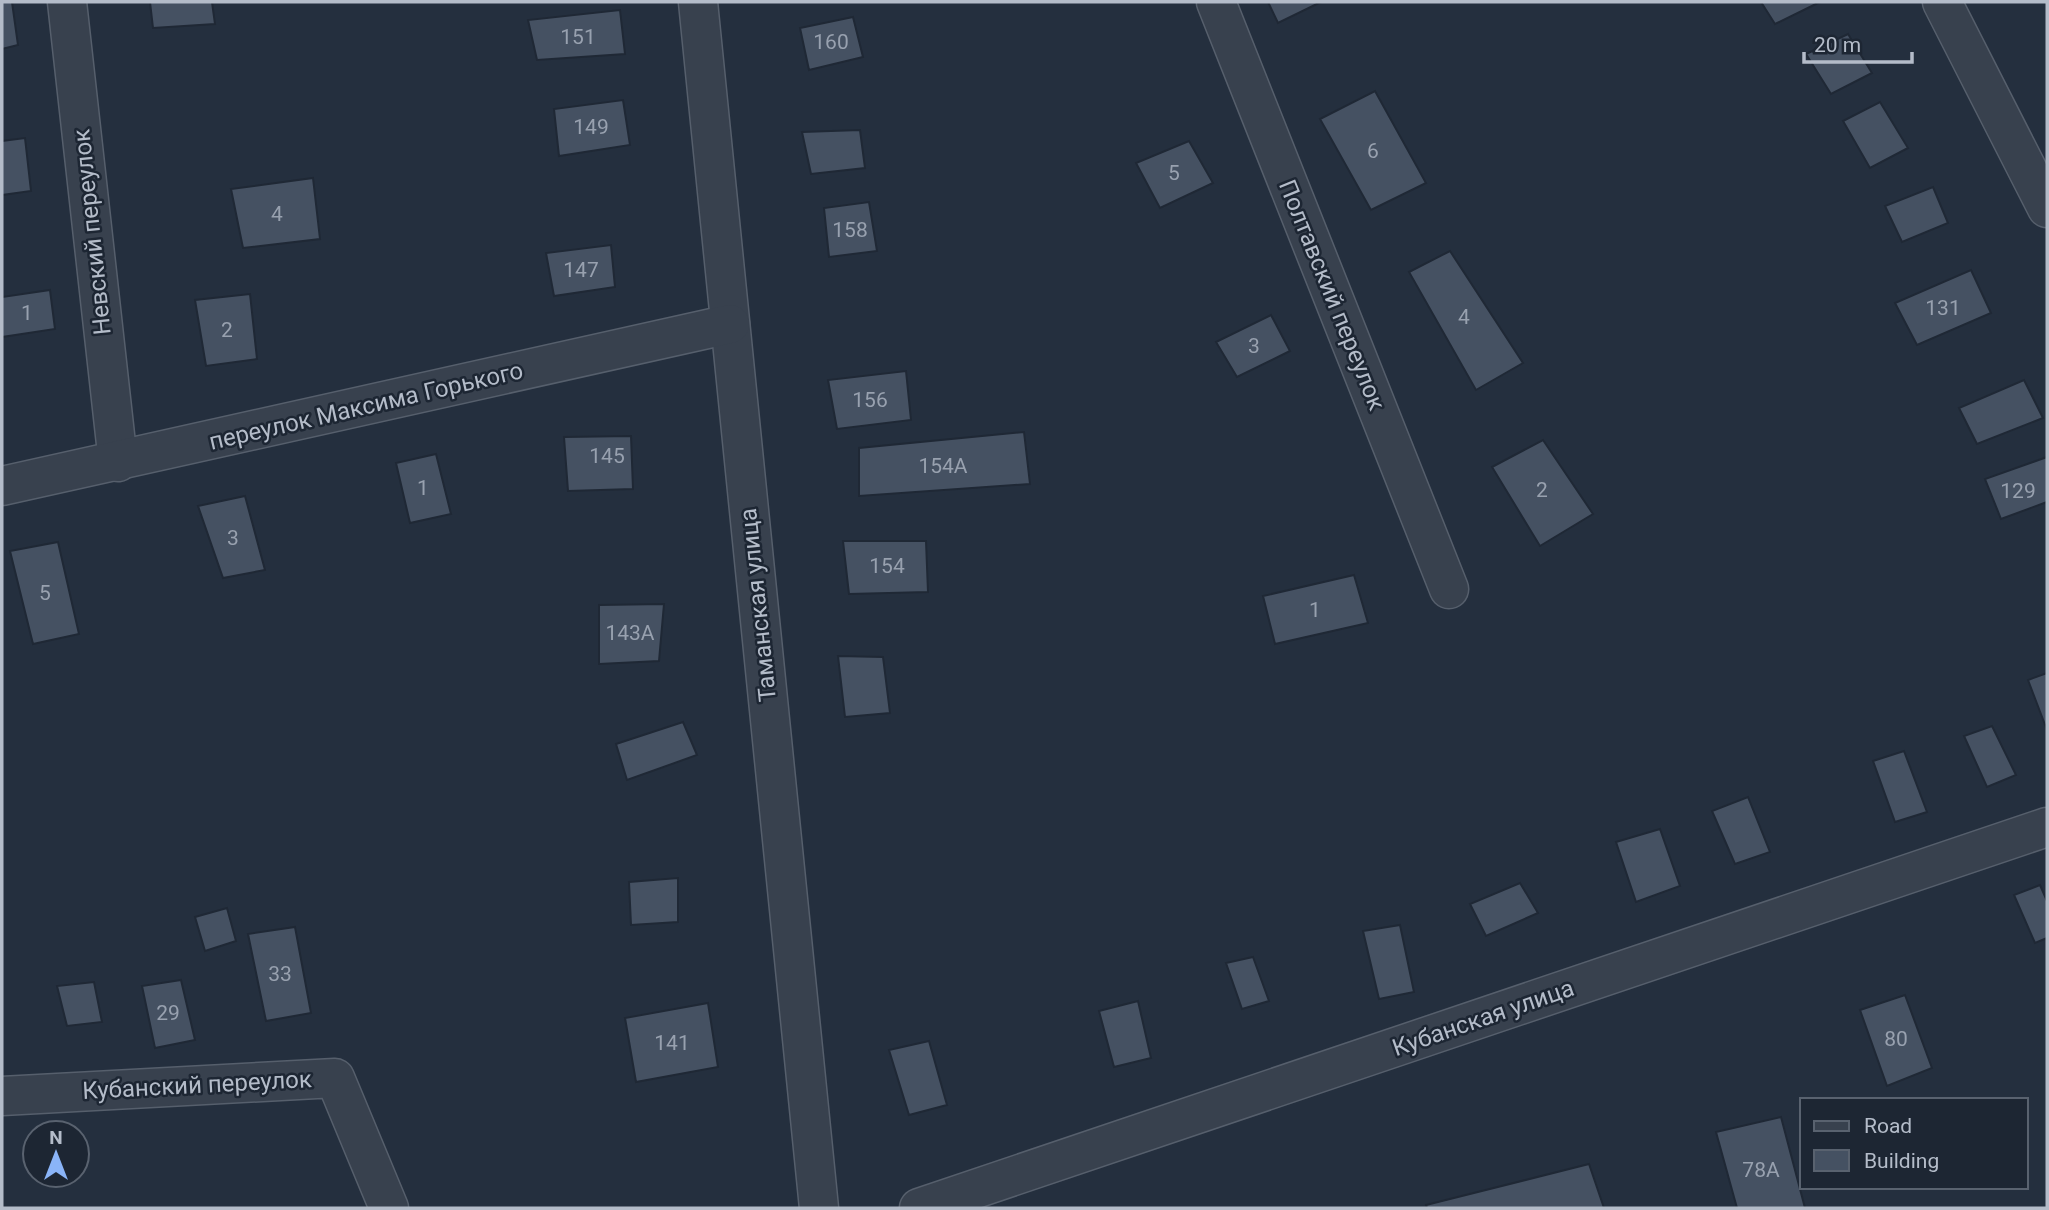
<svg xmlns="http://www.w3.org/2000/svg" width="2049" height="1210" font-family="Roboto,sans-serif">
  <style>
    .building { fill: #455162; stroke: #1f2835; stroke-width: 2 }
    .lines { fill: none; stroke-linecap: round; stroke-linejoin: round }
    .minor-casing { stroke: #565f6c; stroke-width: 41 }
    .minor { stroke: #38414e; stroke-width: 38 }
    .labels { text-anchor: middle; stroke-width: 5; stroke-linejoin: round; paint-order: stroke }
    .number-label { font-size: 21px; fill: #98a1af }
    .street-label { font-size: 24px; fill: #b4bcc9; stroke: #1d2633 }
  </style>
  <rect width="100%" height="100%" fill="#242f3e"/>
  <g class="building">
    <path d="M2,2h10l6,43 -16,4z"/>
    <path d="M150,2h62l3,22 -62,4z"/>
    <path d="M1268,2h53l-43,21z"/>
    <path d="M1761,2h59l-45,22z"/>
    <path d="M620,10l5,44 -88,6 -9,-40z"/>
    <path d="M853,17l10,40 -54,13 -9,-42z"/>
    <path d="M1848,34l24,39 -41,21 -25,-40z"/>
    <path d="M1375,91l51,92 -55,27 -51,-91z"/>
    <path d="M623,100l7,45 -71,11 -5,-47z"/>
    <path d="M1880,102l28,46 -38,20 -27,-47z"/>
    <path d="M860,130l5,38 -54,6 -9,-42z"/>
    <path d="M25,138l6,53 -29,4v-54z"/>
    <path d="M1189,141l24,42 -53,25 -24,-45z"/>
    <path d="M313,178l7,61 -77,9 -12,-59z"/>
    <path d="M1933,187l15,36 -46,19 -17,-36z"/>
    <path d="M869,202l8,49 -48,6 -5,-49z"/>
    <path d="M611,245l4,42 -61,9 -8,-43z"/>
    <path d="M1450,251l73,112 -47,27 -67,-118z"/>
    <path d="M1971,270l20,43 -74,32 -22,-42z"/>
    <path d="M50,290l5,39 -53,8v-40z"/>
    <path d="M250,294l7,65 -51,7 -11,-66z"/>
    <path d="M1271,315l19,36 -53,26 -21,-35z"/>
    <path d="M906,371l5,49 -74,9 -9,-49z"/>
    <path d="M2024,380l19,38 -66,26 -18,-36z"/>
    <path d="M1024,432l6,52 -171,12v-48z"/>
    <path d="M631,436l2,53 -65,2 -4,-54z"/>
    <path d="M1543,440l50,74 -53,32 -48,-79z"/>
    <path d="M436,454l15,60 -41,9 -14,-60z"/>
    <path d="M2047,457v45l-46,17 -16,-40z"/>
    <path d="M245,496l20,74 -42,8 -25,-72z"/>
    <path d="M843,541h83l2,51 -79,2z"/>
    <path d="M58,542l21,92 -46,10 -23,-93z"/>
    <path d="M1354,575l14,48 -93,21 -12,-48z"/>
    <path d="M664,604l-5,57 -60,3v-59z"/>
    <path d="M838,656l45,1 7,56 -45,4z"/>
    <path d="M2047,673v57l-19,-50z"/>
    <path d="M683,722l14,33 -70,25 -11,-36z"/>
    <path d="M1992,726l24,49 -29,12 -23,-51z"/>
    <path d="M1904,751l23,61 -32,10 -22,-61z"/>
    <path d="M1748,797l22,55 -35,12 -23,-53z"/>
    <path d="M1660,829l20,57 -44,16 -20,-60z"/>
    <path d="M678,878v44l-47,3 -2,-43z"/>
    <path d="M1520,883l18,30 -52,23 -16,-32z"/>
    <path d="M2040,885l7,16v37l-12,5 -21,-48z"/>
    <path d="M227,908l9,33 -31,10 -10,-34z"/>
    <path d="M1400,925l14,67 -35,7 -16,-68z"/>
    <path d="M295,927l16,86 -45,8 -18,-87z"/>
    <path d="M1253,957l16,44 -27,8 -16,-46z"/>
    <path d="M181,980l14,60 -40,8 -13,-62z"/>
    <path d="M94,982l8,40 -35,4 -10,-40z"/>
    <path d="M1905,995l27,73 -45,18 -27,-76z"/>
    <path d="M1138,1001l13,57 -37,9 -15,-56z"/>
    <path d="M708,1003l10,64 -82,15 -11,-64z"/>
    <path d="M929,1041l18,64 -38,10 -20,-65z"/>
    <path d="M1781,1117l24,91h-68l-21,-76z"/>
    <path d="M1589,1164l15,44h-177l-1,-3z"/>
  </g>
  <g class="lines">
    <g class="minor-casing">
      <g id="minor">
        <path d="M67,2l51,460"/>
        <path d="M698,2l121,1206"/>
        <path d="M1216,2l233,587"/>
        <path d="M1942,2l105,206"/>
        <path d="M2,486l728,-162"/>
        <path d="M2,1096l333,-18 54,130"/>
        <path d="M919,1208l1128,-381"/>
      </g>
    </g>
    <use href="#minor" class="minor"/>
  </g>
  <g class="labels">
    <g class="number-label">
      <text x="578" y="44">151</text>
      <text x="831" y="49">160</text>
      <text x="591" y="134">149</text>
      <text x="1373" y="158">6</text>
      <text x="1174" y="180">5</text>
      <text x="277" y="221">4</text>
      <text x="850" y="237">158</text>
      <text x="581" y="277">147</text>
      <text x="1943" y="315">131</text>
      <text x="27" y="320">1</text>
      <text x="1464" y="324">4</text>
      <text x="227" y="337">2</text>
      <text x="1254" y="353">3</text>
      <text x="870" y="407">156</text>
      <text x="607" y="463">145</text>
      <text x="943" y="473">154А</text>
      <text x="423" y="495">1</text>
      <text x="1542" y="497">2</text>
      <text x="2018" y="498">129</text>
      <text x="233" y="545">3</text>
      <text x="887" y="573">154</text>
      <text x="45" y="600">5</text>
      <text x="1315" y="617">1</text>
      <text x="630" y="640">143А</text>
      <text x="280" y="981">33</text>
      <text x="168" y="1020">29</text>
      <text x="1896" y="1046">80</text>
      <text x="672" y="1050">141</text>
      <text x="1761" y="1177">78А</text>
    </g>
    <g class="street-label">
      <text transform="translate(92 232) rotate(-96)" y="8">Невский переулок</text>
      <text transform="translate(1332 295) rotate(68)" y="8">Полтавский переулок</text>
      <text transform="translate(366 406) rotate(-13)" y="8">переулок Максима Горького</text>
      <text transform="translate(758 605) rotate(-96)" y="8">Таманская улица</text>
      <text transform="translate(1483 1018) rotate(-19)" y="8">Кубанская улица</text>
      <text transform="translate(197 1085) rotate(-3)" y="8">Кубанский переулок</text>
    </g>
  </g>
  <rect width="2049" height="1210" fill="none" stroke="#b4bcc9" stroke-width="7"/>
  <rect x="1800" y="1098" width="228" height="91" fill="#1d2633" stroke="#59626f" stroke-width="2"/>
  <rect x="1814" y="1121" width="35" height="10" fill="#38414e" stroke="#59626f" stroke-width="2"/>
  <text x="1864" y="1133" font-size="21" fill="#b4bcc9">Road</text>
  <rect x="1814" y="1150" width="35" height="21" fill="#455162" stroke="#59626f" stroke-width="2"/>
  <text x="1864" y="1168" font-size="21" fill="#b4bcc9">Building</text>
  <g transform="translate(56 1154)"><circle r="33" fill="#1d2633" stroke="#59626f" stroke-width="2"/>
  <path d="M0-5L12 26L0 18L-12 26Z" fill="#8ab4f8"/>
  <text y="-10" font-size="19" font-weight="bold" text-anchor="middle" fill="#b4bcc9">N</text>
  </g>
  <path d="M1804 52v10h108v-10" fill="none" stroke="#b4bcc9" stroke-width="3.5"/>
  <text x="1814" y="52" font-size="21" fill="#b4bcc9" stroke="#1d2633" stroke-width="5" paint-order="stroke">20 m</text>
</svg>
